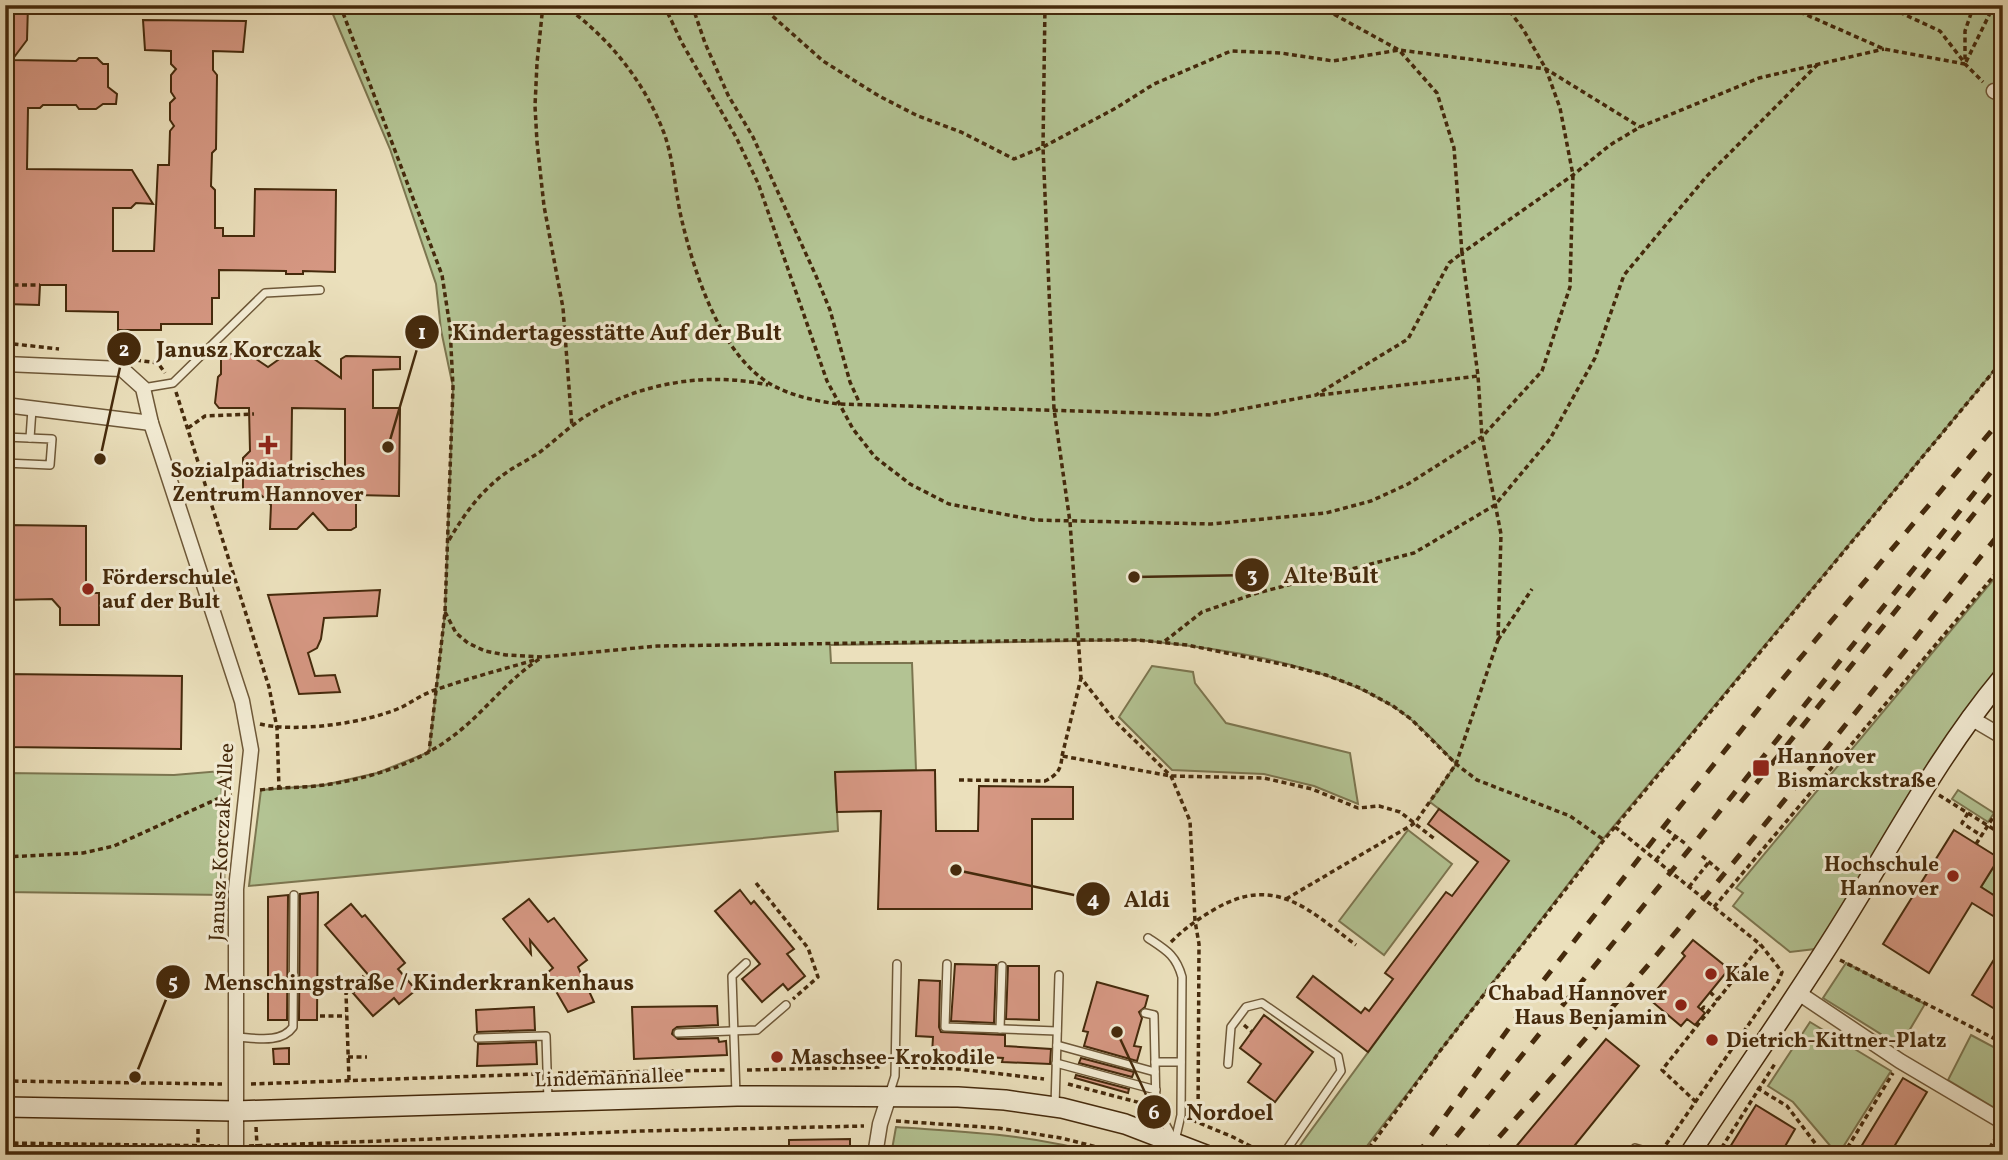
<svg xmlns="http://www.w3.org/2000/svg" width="2008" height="1160" font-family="Vollkorn,serif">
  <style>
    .green { fill: #b3c393; stroke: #7c7650; stroke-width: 2 }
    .building { fill: #d59782; stroke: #452a0c; stroke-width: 2; fill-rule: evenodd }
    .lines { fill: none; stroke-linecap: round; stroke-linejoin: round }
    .lane-casing { stroke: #6e5838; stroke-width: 10 }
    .street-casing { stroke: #6e5838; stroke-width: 17 }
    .secondary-casing { stroke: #452a0c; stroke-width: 22 }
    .path { stroke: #452a0c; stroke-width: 3.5; stroke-dasharray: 5 3.5; stroke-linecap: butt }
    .lane { stroke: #f2ebd3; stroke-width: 7 }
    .street { stroke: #f2ebd3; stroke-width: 14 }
    .secondary { stroke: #f2ebd3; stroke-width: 19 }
    .rail { stroke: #452a0c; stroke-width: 5; stroke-dasharray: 12 12; stroke-linecap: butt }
    .poi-dot { fill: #8f2418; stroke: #f2ebd3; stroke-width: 2.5 }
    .labels { text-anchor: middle; stroke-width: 6; stroke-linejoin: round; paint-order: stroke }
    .poi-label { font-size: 21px; font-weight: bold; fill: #452a0c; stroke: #f2ebd3; text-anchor: start }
    .street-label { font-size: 21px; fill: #452a0c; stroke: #f2ebd3 }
    .leader { fill: none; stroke: #452a0c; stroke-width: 2.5 }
    .callout-dot { fill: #452a0c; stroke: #f2ebd3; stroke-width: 2.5 }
    .mark-label { font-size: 21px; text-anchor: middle; font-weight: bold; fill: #fff }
    .callout-label { font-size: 23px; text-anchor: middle; font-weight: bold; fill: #452a0c; stroke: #f2ebd3; stroke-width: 6; stroke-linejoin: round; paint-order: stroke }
  </style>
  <rect width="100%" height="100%" fill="#ebe0bc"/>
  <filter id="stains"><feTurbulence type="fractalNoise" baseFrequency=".00286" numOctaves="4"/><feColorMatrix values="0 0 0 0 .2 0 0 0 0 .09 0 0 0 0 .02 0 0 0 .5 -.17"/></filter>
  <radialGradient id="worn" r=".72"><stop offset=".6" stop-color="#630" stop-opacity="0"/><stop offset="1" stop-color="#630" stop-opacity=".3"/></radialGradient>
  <g class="green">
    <path d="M329,5h1674v355l-400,479 -243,316h-67l215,-294 -78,-59 26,-38c-20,-21 -39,-43 -64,-58 -70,-44 -173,-58 -254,-66l-308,5 1,18h81l4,107 -81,2 3,59 -589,55 12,-96 63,-5 53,-12 52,-21 16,-140 8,-225 -12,-57 -5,-46 -46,-135z"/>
    <path d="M2003,568v101l-188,280 -25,3 -57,-46 10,-13 -7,-5z"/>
    <path d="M1152,666l41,6 2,11 31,40 124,30 8,51 -44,-18 -50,-12 -92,-4 -53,-53z"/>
    <path d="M221,771l4,124 -220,-3v-119l169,2z"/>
    <path d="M1958,790l36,23 -6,9 -36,-23z"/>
    <path d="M1408,830l44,34 -68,91 -45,-34z"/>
    <path d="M2003,852v41l-4,6 -18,-12z"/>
    <path d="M1846,963l79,41 -25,42 -77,-48z"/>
    <path d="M1810,1022l81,49 -53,84 -45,-53 -25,-16z"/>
    <path d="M1971,1035l32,17v61l-55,-33z"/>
    <path d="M896,1127c69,5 139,7 206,28h-211z"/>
  </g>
  <g class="building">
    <path d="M5,5h23l-1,35 -15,20 64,1 3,-3h18l6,6h5v23l9,7 -1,10h-13l-7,5h-17l-3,-4h-33l-3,3h-12l-1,61 105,1 21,34 -17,-1 -5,5h-18v43h41l4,-86h11l1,-34 4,-5 -4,-6v-17l5,-5 -4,-6v-17l5,-6 -5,-5v-13l-26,-1 -2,-30 103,1 -3,31 -30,-1v19l4,5 -1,74 -4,4 -1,33 4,4v38h8v8h31l1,-47 81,1 -1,82 -32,-1v3h-17v-3l-67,-1v28h-7v26h-51v6h-43v-18l-52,-1v-26h-26l-1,20 -34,-1z"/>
    <path d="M225,354l25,1 18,12 17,-12 25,1 31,22v-19l5,-3 54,1v12l-27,1v38h27l-1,88 -43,-1v32l-5,3h-23l-15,-17 -16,16h-27l1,-24 -11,-11h-17v-36l7,-7 -1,-43h-30l-4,-5 3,-26 3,-3v-15zM292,408l53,1v66l-10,-1v5h-44z"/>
    <path d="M5,525l81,1v67h13v32h-39v-17l-8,-9 -47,1z"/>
    <path d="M380,590l-3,26 -53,2 -3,21 -4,9 -9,5 7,23 20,-1 5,17 -41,2 -31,-99z"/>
    <path d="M5,674l177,2 -1,73 -176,-2z"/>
    <path d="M935,770l1,61h42l1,-45 94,1v32h-41v90h-154l3,-98 -44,1 -2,-40z"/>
    <path d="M1439,809l70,52 -141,191 -71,-55 16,-21 48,37 4,-5 4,3 24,-32 -8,-6 61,-81 6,4 26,-34 -50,-38z"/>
    <path d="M1954,830l45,28 -18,29 22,14v21l-31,-19 -43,70 -46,-29z"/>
    <path d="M740,890l11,14 3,-3 40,48 -7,5 18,22 -17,14 -5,-6 -21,18 -20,-23 18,-15 -45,-53z"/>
    <path d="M318,892l-1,128h-18l1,-126z"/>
    <path d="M288,895l-1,125h-19v-123z"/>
    <path d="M529,899l19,23 6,-4 33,42 -9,7 16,35 -26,10 -22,-38 7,-6 -23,-28 1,14 -28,-35z"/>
    <path d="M351,904l11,13 3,-2 40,48 -7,6 18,21 -17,14 -5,-6 -21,18 -20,-23 18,-15 -46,-53z"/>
    <path d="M1693,940l36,29 -31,38 7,6 -10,12 -8,-6 -6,7 -32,-27 36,-43 -3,-3z"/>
    <path d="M2003,945v69l-31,-19z"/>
    <path d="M955,964l41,1 -2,58 -43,-2z"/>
    <path d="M1008,966h31v54l-33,-1z"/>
    <path d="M919,980l21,1 -1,46 2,5 64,3v11l46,3 -1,15 -48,-2 1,-4 -71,-4 1,-17 -17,-1z"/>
    <path d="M1097,982l51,14 -3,11 -6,5 3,6 -8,28 7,1 -4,14 -53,-15 4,-14 -5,-1z"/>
    <path d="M717,1006l1,19 -41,2 -4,3 -1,4 6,5 40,-1 1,4 7,-1 1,14 -93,4 -2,-52z"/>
    <path d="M534,1007l1,23 -58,2 -1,-22z"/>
    <path d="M1264,1015l49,37 -38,50 -27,-20 13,-18 -21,-16z"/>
    <path d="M1606,1039l33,27 -72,89h-58z"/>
    <path d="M536,1042l1,22 -60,2 1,-22z"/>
    <path d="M289,1048v16h-15l-1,-15z"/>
    <path d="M1081,1058l53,14 -2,5 -53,-14z"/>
    <path d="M1076,1075l53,14 -1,4 -53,-15z"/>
    <path d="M1903,1078l24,14 -24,40 -14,23h-33z"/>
    <path d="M1756,1105l39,24 -15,26h-55z"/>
    <path d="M850,1139v16h-61v-15z"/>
  </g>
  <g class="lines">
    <g class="lane-casing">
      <g id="lane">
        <path d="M143,388l30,-5 92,-90 55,-3"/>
        <path d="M5,437l47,2 -2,26 -45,-2"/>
        <path d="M30,438l2,-29"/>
        <path d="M1148,938c18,12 28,17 34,39l-1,138 -6,26"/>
        <path d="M947,964l-2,63 112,4"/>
        <path d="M1145,1013l9,2 2,92 17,31"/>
        <path d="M1000,1029l2,-63"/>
        <path d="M678,1033l79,-3 29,-25"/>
        <path d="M236,1037c19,1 45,7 57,-10l1,-132"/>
        <path d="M478,1038l68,-2 2,65"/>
        <path d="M1057,1045l98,27"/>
        <path d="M1155,1062h26"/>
        <path d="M1056,1063l100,27"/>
        <path d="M1228,1064l3,-37 15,-20 16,-4 76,53 3,15 -58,84"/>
        <path d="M736,1095l-4,-119 14,-13"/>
        <path d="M889,1095l6,-19 2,-112"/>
        <path d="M1055,1106l4,-131"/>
        <path d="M1631,1155l4,-7 24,7"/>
      </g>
    </g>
    <g class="street-casing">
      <g id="street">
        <path d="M1994,91l9,4"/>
        <path d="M5,364l117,5 21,19 8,35 91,278 9,49 -15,139v266"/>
        <path d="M5,405l146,18"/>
        <path d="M1969,717l34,20"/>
        <path d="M1797,992l103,69 103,61"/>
        <path d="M875,1155l5,-31 9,-28"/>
      </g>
    </g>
    <g class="secondary-casing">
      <g id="secondary">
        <path d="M5,1107l230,4 502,-15 221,1 47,3 57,8 63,16 81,31"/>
        <path d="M1689,1155c53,-81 109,-159 159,-241 50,-81 94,-164 155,-237"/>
      </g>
    </g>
    <g class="path">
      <path d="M340,5l102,270 8,52 3,60 -8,225 -16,140"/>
      <path d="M543,5l-6,58 -2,43 2,36 7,64 19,102 9,119"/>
      <path d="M563,5c45,31 81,76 101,128 10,28 11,59 18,88 13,54 39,135 90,164 20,11 44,16 66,19l373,11 105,-20 92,-56 41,-76 13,-10 -8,-105 -17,-55 -38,-43 -82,-45"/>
      <path d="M664,5l18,38 54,94 22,46 69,198 26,48 22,28 35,27 39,20 86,16 176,4 115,-11 45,-12 37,-17 74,-47 60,-66 28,-84 3,-112 -13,-67 -14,-39 -23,-40 -18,-24"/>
      <path d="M692,5l13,38 23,52 25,42 63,139 14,34 20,72 10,22"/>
      <path d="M760,5l63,56 56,35 39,20 43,16 53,27 29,-12 73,-39 38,-24 77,-33 50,2 52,8 66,-11 147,19 94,58"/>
      <path d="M1045,5l-2,142 11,262 16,113 11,156 33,42 57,56 19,45 5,100 4,23 -1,178"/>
      <path d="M1784,5l100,44 81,15"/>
      <path d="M1884,5l56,26 24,31"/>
      <path d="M1974,5l-9,26v33l18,18"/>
      <path d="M1966,62l28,-57"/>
      <path d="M5,285h35"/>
      <path d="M5,343l54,6"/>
      <path d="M136,360l22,3 7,10"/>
      <path d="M176,392l93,295 8,41 2,60"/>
      <path d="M1320,395l158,-19"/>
      <path d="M188,428l17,-12 49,-2"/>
      <path d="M449,540c15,-25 30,-47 54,-65 12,-9 25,-15 37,-23 17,-13 33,-29 51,-39 52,-31 118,-41 177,-28"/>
      <path d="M445,612l11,21 12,10 17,8 21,4 37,2 114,-11 420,-6h61l49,5 104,21 35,9 34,13 33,18 18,13 45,45 21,16 93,36 34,24"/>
      <path d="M1498,640l34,-51"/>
      <path d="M1165,641l37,-29 55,-19 157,-40 81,-48 55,-66 45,-81 29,-83 82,-98 113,-114"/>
      <path d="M260,724c36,9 107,-1 142,-17 11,-6 21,-13 33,-17 34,-12 69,-21 103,-31"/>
      <path d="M1062,756l19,-78"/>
      <path d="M959,780l86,1c12,-6 16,-11 17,-25l109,20 93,2 48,11 46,19 21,-2 21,6 36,28"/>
      <path d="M260,790c22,-3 43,-2 64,-5 43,-6 90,-20 125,-46 34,-24 57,-59 92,-81"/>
      <path d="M1939,795l64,40"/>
      <path d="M1968,813l-6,10 20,13"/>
      <path d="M1615,827l146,118 21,27 -4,10 -113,164"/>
      <path d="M1667,830l19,14"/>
      <path d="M1976,844l27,-42"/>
      <path d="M1702,856l18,15"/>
      <path d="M5,857l78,-4 31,-7 103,-47 15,-4"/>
      <path d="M1656,860l20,-24"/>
      <path d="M756,883l52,65 10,29 -25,22"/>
      <path d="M1689,887l20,-25"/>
      <path d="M1286,899l129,-76 41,-59 42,-124 3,-106 -19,-97 -4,-61 -16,-123 111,-78 37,-30 30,-18 119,-49 125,-29"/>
      <path d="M1714,907l289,-342"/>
      <path d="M1171,942c14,-14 27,-23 44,-33 60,-35 94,1 141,36"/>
      <path d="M1840,960l163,83"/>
      <path d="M1710,992l8,8"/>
      <path d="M1701,1010l3,-3 5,4"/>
      <path d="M320,1016h26"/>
      <path d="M1244,1025l8,7"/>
      <path d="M348,1057h19"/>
      <path d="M905,1067l54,2 85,10"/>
      <path d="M747,1070l136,-3"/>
      <path d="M558,1073l168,-3"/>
      <path d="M349,1080l-3,-87 18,-17"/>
      <path d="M5,1081l217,3"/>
      <path d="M251,1084l286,-10"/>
      <path d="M1068,1084l77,20"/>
      <path d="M1757,1088l30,18 37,49"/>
      <path d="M1696,1102l-34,-32 99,-125"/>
      <path d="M1192,1120l41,17 34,18"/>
      <path d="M896,1121l102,7 63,10 68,17"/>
      <path d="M256,1127l1,19"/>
      <path d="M198,1129v16"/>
      <path d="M5,1143l215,3"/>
      <path d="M249,1146l393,-15 222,-5"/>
      <path d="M16,1155v-12"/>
      <path d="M117,1155v-11"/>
      <path d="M1364,1155l76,-104 164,-211 399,-480"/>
      <path d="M1717,1155l59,-93"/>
      <path d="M1843,1155l50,-82"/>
      <path d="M1985,1155l12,-19"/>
    </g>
    <use href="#lane" class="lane"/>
    <use href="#street" class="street"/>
    <use href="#secondary" class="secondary"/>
    <g class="rail">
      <path d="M1741,802l262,-324"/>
      <path d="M1417,1155l126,-174 126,-161 112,-139 222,-264"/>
      <path d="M1441,1155l255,-314 307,-384"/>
      <path d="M1483,1155c182,-202 350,-415 520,-626"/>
    </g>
  </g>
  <g class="poi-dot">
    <path d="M264.5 434.5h7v7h7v7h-7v7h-7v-7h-7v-7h7z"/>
    <circle cx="88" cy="589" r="7"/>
    <rect x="1752" y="759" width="18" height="18" rx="3.5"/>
    <circle cx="1953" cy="876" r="7"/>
    <circle cx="1711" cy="974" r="7"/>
    <circle cx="1681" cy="1005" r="7"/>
    <circle cx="1712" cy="1040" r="7"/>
    <circle cx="777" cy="1057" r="7"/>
  </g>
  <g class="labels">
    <g class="poi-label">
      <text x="268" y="477" text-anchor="middle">Sozialpädiatrisches<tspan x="268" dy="24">Zentrum Hannover</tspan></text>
      <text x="102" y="584">Förderschule<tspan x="102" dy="24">auf der Bult</tspan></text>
      <text x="1777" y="763">Hannover<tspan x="1777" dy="24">Bismarckstraße</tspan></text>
      <text x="1939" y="871" text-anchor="end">Hochschule<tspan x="1939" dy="24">Hannover</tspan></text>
      <text x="1725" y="981">Kale</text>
      <text x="1667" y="1000" text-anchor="end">Chabad Hannover<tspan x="1667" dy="24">Haus Benjamin</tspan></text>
      <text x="1726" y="1047">Dietrich-Kittner-Platz</text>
      <text x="791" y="1064">Maschsee-Krokodile</text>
    </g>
    <g class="street-label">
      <text transform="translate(221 842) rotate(-87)" y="7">Janusz-Korczak-Allee</text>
      <text transform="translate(609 1077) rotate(-2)" y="7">Lindemannallee</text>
    </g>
  </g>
  <path class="leader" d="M388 447L422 332M100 459L124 349M1134 577L1252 575M956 870L1093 899M135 1077L173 982M1117 1032L1154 1112"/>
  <g class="callout-dot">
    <circle cx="388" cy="447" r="7"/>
    <circle cx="100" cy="459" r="7"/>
    <circle cx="1134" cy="577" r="7"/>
    <circle cx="956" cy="870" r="7"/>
    <circle cx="135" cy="1077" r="7"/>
    <circle cx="1117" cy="1032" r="7"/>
    <circle cx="422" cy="332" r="18"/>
    <circle cx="124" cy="349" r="18"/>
    <circle cx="1252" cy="575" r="18"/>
    <circle cx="1093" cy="899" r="18"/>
    <circle cx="173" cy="982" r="18"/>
    <circle cx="1154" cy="1112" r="18"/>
  </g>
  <g class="mark-label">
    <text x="422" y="339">1</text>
    <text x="124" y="356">2</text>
    <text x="1252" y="582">3</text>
    <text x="1093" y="906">4</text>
    <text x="173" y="989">5</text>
    <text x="1154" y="1119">6</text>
  </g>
  <g class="callout-label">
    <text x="617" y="340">Kindertagesstätte Auf der Bult</text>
    <text x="239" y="357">Janusz Korczak</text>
    <text x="1331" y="583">Alte Bult</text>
    <text x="1147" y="907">Aldi</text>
    <text x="419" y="990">Menschingstraße / Kinderkrankenhaus</text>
    <text x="1230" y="1120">Nordoel</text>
  </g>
  <rect width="2008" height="1160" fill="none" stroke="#ebe0bc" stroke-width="28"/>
  <rect x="7" y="7" width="1994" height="1146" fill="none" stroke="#452a0c" stroke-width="3.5"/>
  <rect x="14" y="14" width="1980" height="1132" fill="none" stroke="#452a0c" stroke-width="2"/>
  <rect width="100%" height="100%" filter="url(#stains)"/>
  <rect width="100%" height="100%" fill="url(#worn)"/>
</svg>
